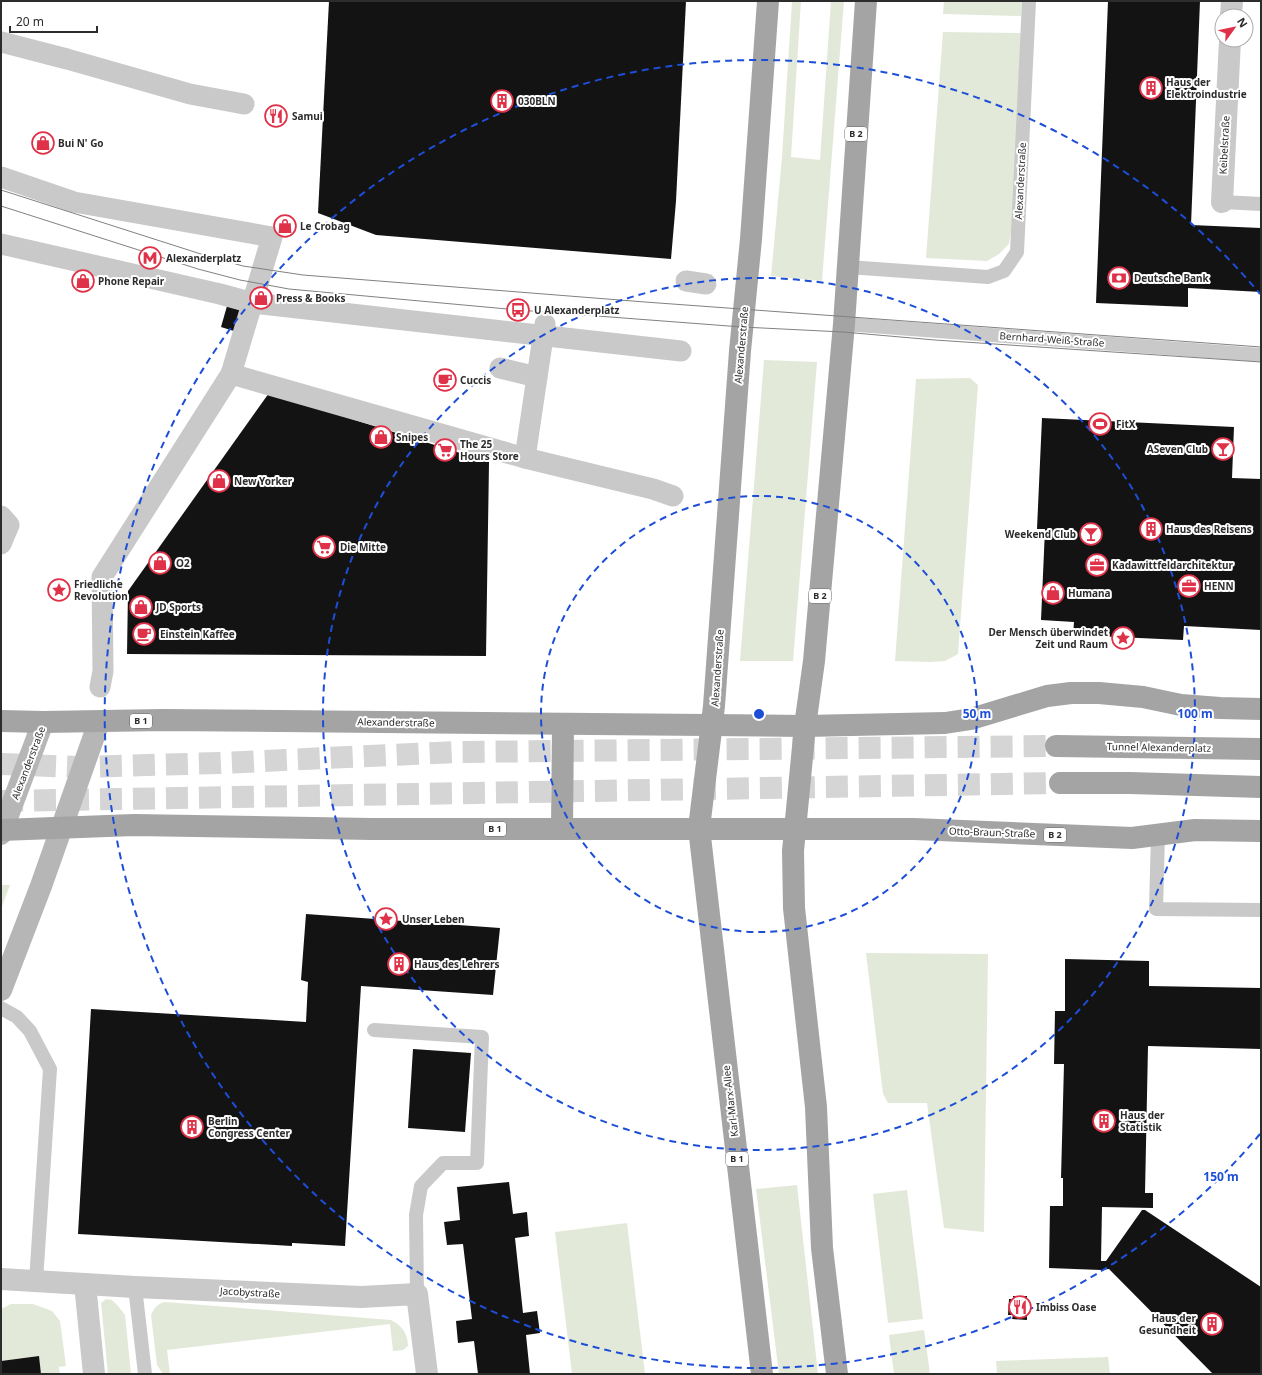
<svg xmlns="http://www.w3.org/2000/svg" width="1262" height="1375" font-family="'Noto Sans',sans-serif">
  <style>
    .green { fill: #e3e9d9 }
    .building { fill: #131313 }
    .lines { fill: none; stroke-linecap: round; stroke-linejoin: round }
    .primary-tunnel { stroke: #d5d5d5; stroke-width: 22; stroke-dasharray: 22 11; stroke-linecap: butt }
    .service { stroke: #c9c9c9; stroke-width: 14 }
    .pedestrian { stroke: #c9c9c9; stroke-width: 21 }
    .minor { stroke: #c9c9c9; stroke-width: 22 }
    .secondary { stroke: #b6b6b6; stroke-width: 22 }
    .primary { stroke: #a4a4a4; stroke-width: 22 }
    .tram { stroke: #818181; stroke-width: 1 }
    .ring { fill: none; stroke: #1d4ed8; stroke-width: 2; stroke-dasharray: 7 5 }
    .labels { text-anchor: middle; stroke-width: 4; stroke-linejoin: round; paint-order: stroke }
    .shield { fill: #fff; stroke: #6b6b6b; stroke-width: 1 }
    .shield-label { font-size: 9px; font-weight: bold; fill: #2c2c2c }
    .poi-label { font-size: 10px; font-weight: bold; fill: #2c2c2c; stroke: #fff; text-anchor: start }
    .street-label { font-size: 10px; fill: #2c2c2c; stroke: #fff }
    .centre { fill: #1d4ed8; stroke: #fff; stroke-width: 2 }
    .ring-label { font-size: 12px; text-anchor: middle; font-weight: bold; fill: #1d4ed8; stroke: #fff; stroke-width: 4; stroke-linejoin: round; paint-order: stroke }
  </style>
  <rect width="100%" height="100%" fill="#fff"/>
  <g class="green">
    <path d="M792,1h9l-10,156 29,3 11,-159h13l-22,280 -51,-5 11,-119z"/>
    <path d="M944,1h78l-1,15 -78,-2z"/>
    <path d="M943,32l78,1 -9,192 -3,19 -10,10 -12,7 -61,-3z"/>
    <path d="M764,360l53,2 -24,299h-53z"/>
    <path d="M970,378l8,7 -20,269 -13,7 -14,1 -36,-1 21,-282z"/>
    <path d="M1,885h9l-9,24z"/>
    <path d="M866,953l122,1 -4,278 -40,-4 -17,-125h-39l-5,-9z"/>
    <path d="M797,1185l21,189h-39l-23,-185z"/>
    <path d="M907,1190l16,129 -35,4 -15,-129z"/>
    <path d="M627,1223l18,151h-73l-17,-142z"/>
    <path d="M106,1299l6,1 6,6 7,9 6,59h-23l-7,-71z"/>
    <path d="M165,1302l226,18c10,5 17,13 17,26l-5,4 -10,1 -3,-27 -223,26 3,24h-7l-6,-9 -6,-50c3,-7 7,-12 14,-13z"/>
    <path d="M11,1304h22l19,7 8,10 6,45 -7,1 1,7h-19l-2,-18 -38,5v-52z"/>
    <path d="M924,1330l6,44h-36l-5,-39z"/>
    <path d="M1108,1357l2,17h-113l-1,-13z"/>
  </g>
  <g class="building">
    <path d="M329,1h357l-10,200 -5,58 -295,-24 -58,-22z"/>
    <path d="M1108,1h92l-9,224 70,3v64l-73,-4v19l-92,-4z"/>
    <path d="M227,306l16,5 -6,21 -16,-5z"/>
    <path d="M269,393l220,69 -3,194 -359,-2 1,-63z"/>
    <path d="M1042,418l192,9 -2,51 29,1v151l-77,-4 -1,14 -110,-5 1,-13 -33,-2 4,-91h-8z"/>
    <path d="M306,914l194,14 -7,67 -132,-9 -16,260 -52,-3h-1v3l-214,-12 13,-225 215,13 2,-40 -7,-2z"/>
    <path d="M1065,959l84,2v25l112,2v61l-113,-3 -3,147h8v15l-51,-1 -1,54h5l36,-51h3l116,77v87h-48l-104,-105 -8,1 -52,-2 1,-62h13v-28h-2l3,-114h-10l1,-53h10z"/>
    <path d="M413,1049l58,4 -6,79 -57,-4z"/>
    <path d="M509,1182l4,32 14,-2 2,24 -14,2 8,75 14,-2 3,22 -14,2 4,39h-52l-4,-33 -16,2 -2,-22 16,-2 -9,-75 -16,1 -3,-23 16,-2 -3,-33z"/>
    <path d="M1013,1296h14v24l-15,-1 1,-4h-5l1,-16h4z"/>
    <path d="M39,1356l2,18h-40v-13z"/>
  </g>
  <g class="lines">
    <g class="primary-tunnel">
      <path d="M1,764l77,3 142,-4 236,-11 600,-6"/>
      <path d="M1,801l1059,-18"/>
    </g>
    <g class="service">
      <path d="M1222,202l39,2"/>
      <path d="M848,267l140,10 16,-6 13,-19 12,-251"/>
      <path d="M844,324l417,31"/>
      <path d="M1158,835l-2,74 105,1"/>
      <path d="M1,1008l16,9 13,14 20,38 -14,212"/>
      <path d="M374,1030l108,7 -5,126h-34l-22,23 -5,29 1,79"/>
      <path d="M135,1287l10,87"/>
    </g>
    <g class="pedestrian">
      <path d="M1,42l66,17 123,35 54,10"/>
      <path d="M1,177l73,25 198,35 -41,137"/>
      <path d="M1,244l219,50 33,9 428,48"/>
      <path d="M686,281l20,3"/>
      <path d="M500,368l37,9 8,-53"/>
      <path d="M525,458l12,-81"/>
      <path d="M1,516l8,9 -8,19"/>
      <path d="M100,687l3,-16 -1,-94 129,-203 294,84 128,31 20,7"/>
    </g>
    <g class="minor">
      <path d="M1231,16l1,-15"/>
      <path d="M1222,202l8,-162"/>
      <path d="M1,1279l134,8 226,10 56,-3 10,80"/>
      <path d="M85,1284l9,90"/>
    </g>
    <g class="secondary">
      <path d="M1,834l42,-112"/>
      <path d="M1,990l40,-104 58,-164"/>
    </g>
    <g class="primary">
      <path d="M1,721l42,1 120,-2 642,6 140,-3 26,-4 76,-23 24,-3h28l44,4 38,8 39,3 41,1"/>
      <path d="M1056,746l205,3"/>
      <path d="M1060,783h70l131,4"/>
      <path d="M562,829l1,-105"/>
      <path d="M1,830l133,-5 238,4h542l218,9 63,-8 66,1"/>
      <path d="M762,1374l-63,-546 15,-122 26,-355 11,-112 17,-238"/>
      <path d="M837,1374l-15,-126 -6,-141 -22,-199 -1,-57 12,-125 9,-65 30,-337 22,-323"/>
    </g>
    <g class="tram">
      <path d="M1,190l203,65 39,11 60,9 342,27 616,45"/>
      <path d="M1,206l197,63 42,11 49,9 229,21 224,17 101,5 92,8 326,22"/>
    </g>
  </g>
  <g class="ring">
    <circle cx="759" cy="714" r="218"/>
    <circle cx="759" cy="714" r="436"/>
    <path d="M1260 1134A654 654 0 1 1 1260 294"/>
  </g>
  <defs>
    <g id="building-ring" transform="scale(1.15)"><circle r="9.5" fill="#fff" stroke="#df3248" stroke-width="1.5"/><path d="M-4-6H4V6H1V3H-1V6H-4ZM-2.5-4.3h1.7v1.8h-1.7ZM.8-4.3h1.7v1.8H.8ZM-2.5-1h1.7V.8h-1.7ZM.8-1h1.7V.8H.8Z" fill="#df3248"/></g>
    <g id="restaurant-ring" transform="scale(1.15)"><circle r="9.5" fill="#fff" stroke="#df3248" stroke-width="1.5"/><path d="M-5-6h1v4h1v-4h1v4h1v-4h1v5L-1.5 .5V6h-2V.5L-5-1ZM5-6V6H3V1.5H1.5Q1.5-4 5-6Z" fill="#df3248"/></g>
    <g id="shop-ring" transform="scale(1.15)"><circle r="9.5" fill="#fff" stroke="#df3248" stroke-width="1.5"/><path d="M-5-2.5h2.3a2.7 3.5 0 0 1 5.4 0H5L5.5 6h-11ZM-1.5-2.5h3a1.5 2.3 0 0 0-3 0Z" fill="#df3248"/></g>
    <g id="metro-ring" transform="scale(1.15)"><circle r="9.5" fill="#fff" stroke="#df3248" stroke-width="1.5"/><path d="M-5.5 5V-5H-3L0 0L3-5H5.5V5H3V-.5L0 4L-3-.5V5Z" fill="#df3248"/></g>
    <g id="bank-ring" transform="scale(1.15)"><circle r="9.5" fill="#fff" stroke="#df3248" stroke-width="1.5"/><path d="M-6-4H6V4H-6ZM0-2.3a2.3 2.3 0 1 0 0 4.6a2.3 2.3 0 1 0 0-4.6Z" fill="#df3248"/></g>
    <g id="bus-ring" transform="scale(1.15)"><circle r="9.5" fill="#fff" stroke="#df3248" stroke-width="1.5"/><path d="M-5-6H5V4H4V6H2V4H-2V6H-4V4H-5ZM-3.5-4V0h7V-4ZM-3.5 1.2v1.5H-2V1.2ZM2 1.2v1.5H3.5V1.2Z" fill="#df3248"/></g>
    <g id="cafe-ring" transform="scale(1.15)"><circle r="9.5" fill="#fff" stroke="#df3248" stroke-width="1.5"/><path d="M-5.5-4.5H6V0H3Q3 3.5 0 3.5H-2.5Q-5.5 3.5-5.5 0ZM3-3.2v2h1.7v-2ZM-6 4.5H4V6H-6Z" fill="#df3248"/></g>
    <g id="stadium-ring" transform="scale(1.15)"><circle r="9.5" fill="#fff" stroke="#df3248" stroke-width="1.5"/><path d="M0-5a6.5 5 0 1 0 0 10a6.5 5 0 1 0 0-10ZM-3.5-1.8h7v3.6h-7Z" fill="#df3248"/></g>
    <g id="bar-ring" transform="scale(1.15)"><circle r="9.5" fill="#fff" stroke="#df3248" stroke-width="1.5"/><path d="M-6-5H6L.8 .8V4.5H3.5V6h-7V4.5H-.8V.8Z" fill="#df3248"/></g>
    <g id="supermarket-ring" transform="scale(1.15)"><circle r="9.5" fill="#fff" stroke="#df3248" stroke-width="1.5"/><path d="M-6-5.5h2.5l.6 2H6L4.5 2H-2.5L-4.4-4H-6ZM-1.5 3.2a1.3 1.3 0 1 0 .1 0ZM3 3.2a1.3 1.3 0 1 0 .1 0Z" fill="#df3248"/></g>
    <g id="office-ring" transform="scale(1.15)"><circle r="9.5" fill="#fff" stroke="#df3248" stroke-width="1.5"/><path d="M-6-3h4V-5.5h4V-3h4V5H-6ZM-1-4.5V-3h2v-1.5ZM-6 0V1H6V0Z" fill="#df3248"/></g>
    <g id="sight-ring" transform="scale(1.15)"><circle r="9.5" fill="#fff" stroke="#df3248" stroke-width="1.5"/><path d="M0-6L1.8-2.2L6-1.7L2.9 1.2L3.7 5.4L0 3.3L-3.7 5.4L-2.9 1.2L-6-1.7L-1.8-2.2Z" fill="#df3248"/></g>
  </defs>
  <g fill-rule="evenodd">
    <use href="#building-ring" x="1151" y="88"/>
    <use href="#building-ring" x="502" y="101"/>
    <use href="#restaurant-ring" x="276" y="116"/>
    <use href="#shop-ring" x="43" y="143"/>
    <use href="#shop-ring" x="285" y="226"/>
    <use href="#metro-ring" x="150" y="258"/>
    <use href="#bank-ring" x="1119" y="278"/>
    <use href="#shop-ring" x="83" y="281"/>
    <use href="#shop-ring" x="261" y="298"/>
    <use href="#bus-ring" x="518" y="310"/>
    <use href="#cafe-ring" x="445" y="380"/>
    <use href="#stadium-ring" x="1100" y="424"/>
    <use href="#shop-ring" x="381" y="437"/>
    <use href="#bar-ring" x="1223" y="449"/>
    <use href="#supermarket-ring" x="445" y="450"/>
    <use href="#shop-ring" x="219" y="481"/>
    <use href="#building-ring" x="1151" y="529"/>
    <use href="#bar-ring" x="1091" y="534"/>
    <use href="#supermarket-ring" x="324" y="547"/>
    <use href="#shop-ring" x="160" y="563"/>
    <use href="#office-ring" x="1097" y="565"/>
    <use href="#office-ring" x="1189" y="586"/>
    <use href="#sight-ring" x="59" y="590"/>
    <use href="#shop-ring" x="1053" y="593"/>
    <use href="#shop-ring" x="141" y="607"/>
    <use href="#cafe-ring" x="144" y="634"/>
    <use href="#sight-ring" x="1123" y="638"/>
    <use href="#sight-ring" x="386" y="919"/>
    <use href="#building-ring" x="399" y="964"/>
    <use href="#building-ring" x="1104" y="1121"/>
    <use href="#building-ring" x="192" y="1127"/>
    <use href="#restaurant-ring" x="1020" y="1307"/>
    <use href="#building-ring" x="1212" y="1324"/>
  </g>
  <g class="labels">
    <g class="shield">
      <rect x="845" y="127" width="22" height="14" rx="3"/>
      <rect x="809" y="589" width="22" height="14" rx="3"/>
      <rect x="130" y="714" width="22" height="14" rx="3"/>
      <rect x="484" y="822" width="22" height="14" rx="3"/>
      <rect x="1044" y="828" width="22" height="14" rx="3"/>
      <rect x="726" y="1152" width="22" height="14" rx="3"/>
    </g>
    <g class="shield-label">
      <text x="856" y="137">B 2</text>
      <text x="820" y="599">B 2</text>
      <text x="141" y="724">B 1</text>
      <text x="495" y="832">B 1</text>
      <text x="1055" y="838">B 2</text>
      <text x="737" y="1162">B 1</text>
    </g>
    <g class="poi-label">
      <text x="1166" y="86">Haus der<tspan x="1166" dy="12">Elektroindustrie</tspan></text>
      <text x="518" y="105">030BLN</text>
      <text x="292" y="120">Samui</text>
      <text x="58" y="147">Bui N' Go</text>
      <text x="300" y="230">Le Crobag</text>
      <text x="166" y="262">Alexanderplatz</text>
      <text x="1134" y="282">Deutsche Bank</text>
      <text x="98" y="285">Phone Repair</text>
      <text x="276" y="302">Press &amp; Books</text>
      <text x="534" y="314">U Alexanderplatz</text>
      <text x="460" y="384">Cuccis</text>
      <text x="1116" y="428">FitX</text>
      <text x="396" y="441">Snipes</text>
      <text x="460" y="448">The 25<tspan x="460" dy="12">Hours Store</tspan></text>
      <text x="1208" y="453" text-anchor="end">ASeven Club</text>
      <text x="234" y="485">New Yorker</text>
      <text x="1166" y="533">Haus des Reisens</text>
      <text x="1076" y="538" text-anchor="end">Weekend Club</text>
      <text x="340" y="551">Die Mitte</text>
      <text x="176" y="567">O2</text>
      <text x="1112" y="569">Kadawittfeldarchitektur</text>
      <text x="74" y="588">Friedliche<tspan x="74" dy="12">Revolution</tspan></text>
      <text x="1204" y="590">HENN</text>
      <text x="1068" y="597">Humana</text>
      <text x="156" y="611">JD Sports</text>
      <text x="1108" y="636" text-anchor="end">Der Mensch überwindet<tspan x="1108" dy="12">Zeit und Raum</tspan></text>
      <text x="160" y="638">Einstein Kaffee</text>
      <text x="402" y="923">Unser Leben</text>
      <text x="414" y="968">Haus des Lehrers</text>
      <text x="1120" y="1119">Haus der<tspan x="1120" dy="12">Statistik</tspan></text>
      <text x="208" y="1125">Berlin<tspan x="208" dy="12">Congress Center</tspan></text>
      <text x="1036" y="1311">Imbiss Oase</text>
      <text x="1196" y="1322" text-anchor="end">Haus der<tspan x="1196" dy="12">Gesundheit</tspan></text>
    </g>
    <g class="street-label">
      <text transform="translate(1224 145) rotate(-87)" y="4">Keibelstraße</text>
      <text transform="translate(1020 181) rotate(-87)" y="4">Alexanderstraße</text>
      <text transform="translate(1052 339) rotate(4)" y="4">Bernhard-Weiß-Straße</text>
      <text transform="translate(741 345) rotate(-85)" y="4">Alexanderstraße</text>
      <text transform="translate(717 668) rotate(-86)" y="4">Alexanderstraße</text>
      <text transform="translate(396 722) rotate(1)" y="4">Alexanderstraße</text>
      <text transform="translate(1159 747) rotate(1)" y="4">Tunnel Alexanderplatz</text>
      <text transform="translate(28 763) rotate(-69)" y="4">Alexanderstraße</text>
      <text transform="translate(992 832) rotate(2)" y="4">Otto-Braun-Straße</text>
      <text transform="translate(730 1101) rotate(-97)" y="4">Karl-Marx-Allee</text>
      <text transform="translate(250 1292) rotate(3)" y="4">Jacobystraße</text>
    </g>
  </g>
  <circle cx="759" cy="714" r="6" class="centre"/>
  <g class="ring-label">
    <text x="977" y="718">50 m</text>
    <text x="1195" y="718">100 m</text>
    <text x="1221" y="1181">150 m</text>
  </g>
  <rect width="1262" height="1375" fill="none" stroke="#2c2c2c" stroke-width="4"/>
  <g transform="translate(1234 28) rotate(57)"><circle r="19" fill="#ffffff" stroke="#ababab"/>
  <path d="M0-3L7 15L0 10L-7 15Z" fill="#df3248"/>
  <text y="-6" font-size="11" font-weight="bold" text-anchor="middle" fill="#2c2c2c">N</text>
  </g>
  <path d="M10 26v6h87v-6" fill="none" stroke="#2c2c2c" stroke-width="2"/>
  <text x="16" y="26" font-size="12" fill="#2c2c2c" stroke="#ffffff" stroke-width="3" paint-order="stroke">20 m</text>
</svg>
